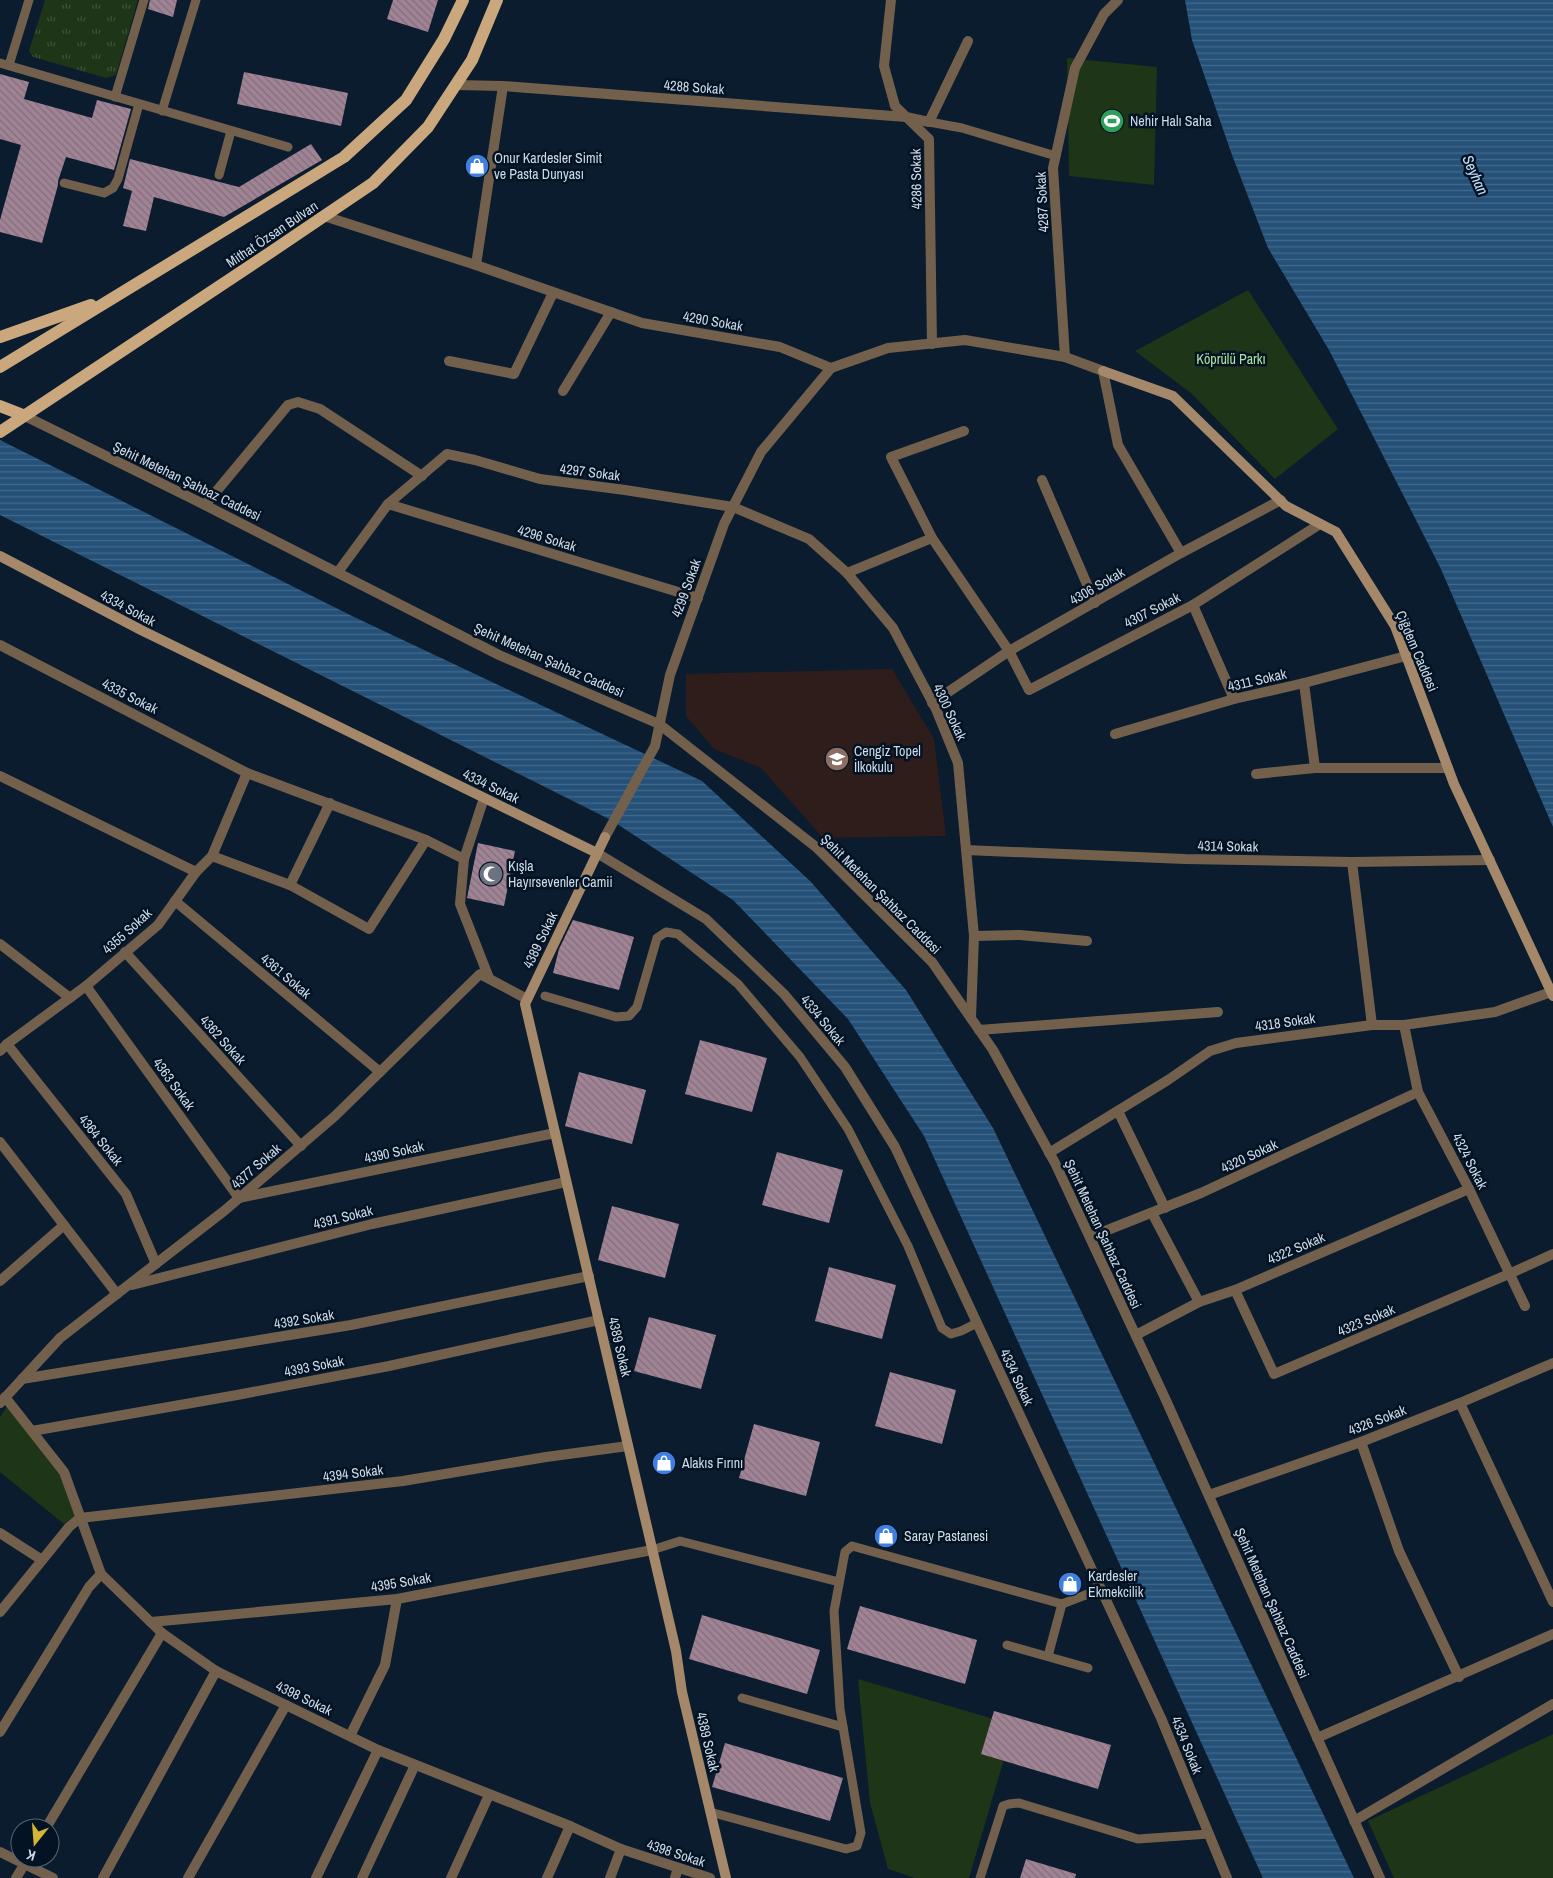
<svg xmlns="http://www.w3.org/2000/svg" width="1553" height="1878" font-family="'Archivo Narrow',sans-serif">
  <style>
    .education { fill: #2f1d1b }
    .grass { fill: url(#grass-tufts) }
    .park { fill: #1f3517 }
    .water { fill: url(#water-rules) }
    .building { fill: url(#building-back-hatch) }
    .lines { fill: none; stroke-linecap: round; stroke-linejoin: round }
    .lane { stroke: #72604d; stroke-width: 9 }
    .street { stroke: #72604d; stroke-width: 10 }
    .secondary { stroke: #a48869; stroke-width: 10 }
    .primary { stroke: #cba77e; stroke-width: 12 }
    .labels { text-anchor: middle; stroke-width: 5; stroke-linejoin: round; paint-order: stroke }
    .street-label { font-size: 14px; fill: #cedae6; stroke: #031324 }
    .poi-label { font-size: 14px; fill: #cedae6; stroke: #031324; text-anchor: start }
    .park-label { font-size: 14px; fill: #aee39b; stroke: #031324 }
    .water-label { font-size: 15px; font-style: italic; fill: #c6e0f9; stroke: #031324 }
  </style>
  <defs>
    <pattern id="grass-tufts" width="24" height="20" patternUnits="userSpaceOnUse" patternTransform="scale(1.25)"><rect width="24" height="20" fill="#1f3517"/><path d="M3 7l-1-3M5 7V3M7 7l1-3M15 17l-1-3M17 17v-4M19 17l1-3" fill="none" stroke="#3e5239"/></pattern>
    <pattern id="water-rules" width="6" height="5" patternUnits="userSpaceOnUse" patternTransform="scale(1.25)"><rect width="6" height="5" fill="#255178"/><path d="M0 2.5h6" fill="none" stroke="#43698b"/></pattern>
    <pattern id="building-back-hatch" width="6" height="6" patternUnits="userSpaceOnUse" patternTransform="scale(1.25)"><rect width="6" height="6" fill="#a08394"/><path d="M-1 5l2 2M0 0l6 6M5-1l2 2" fill="none" stroke="#836f7c"/></pattern>
  </defs>
  <rect width="100%" height="100%" fill="#0a1c2e"/>
  <path class="education" d="M892,669l42,70 12,97 -123,2 -62,-70 -47,-19 -28,-33v-42z"/>
  <path class="grass" d="M45,0h93l-22,75 -10,3 -73,-21 -4,-6z"/>
  <g class="park">
    <path d="M1067,58l90,9 -3,118 -85,-9z"/>
    <path d="M1248,290l90,139 -63,50 -83,-85 -57,-43z"/>
    <path d="M10,1402l54,70 13,43 -13,9 -64,-52v-55z"/>
    <path d="M858,1679l156,46 -45,153h-54l-27,-9 -18,-66z"/>
    <path d="M1553,1734v144h-159l-26,-57z"/>
  </g>
  <g class="water">
    <path d="M1185,0h368v827l-113,-260 -111,-217 -61,-102 -36,-93 -40,-115z"/>
    <path d="M0,440l352,176 350,165 108,100 96,109 87,138 361,750h-91l-339,-742 -76,-117 -115,-119 -122,-80 -611,-305z"/>
  </g>
  <g class="building">
    <path d="M150,0h27l-4,17 -25,-8z"/>
    <path d="M393,0h45l-10,32 -41,-13z"/>
    <path d="M244,72l104,21 -7,33 -104,-22z"/>
    <path d="M0,74l29,8 -5,17 68,19 5,-18 34,9 -17,61 -48,-13 -8,24v4l-16,58 -42,-11v-12l21,-75 -21,-6z"/>
    <path d="M311,144l11,16 -98,57 -70,-20 -8,34 -23,-5 9,-35 -9,-3 7,-29 109,28z"/>
    <path d="M478,843l37,8 -11,55 -37,-8z"/>
    <path d="M573,920l61,17 -15,53 -66,-17 6,-24z"/>
    <path d="M700,1040l67,18 -15,54 -67,-18z"/>
    <path d="M579,1072l67,18 -14,54 -67,-18z"/>
    <path d="M777,1152l66,18 -14,53 -67,-18z"/>
    <path d="M612,1206l67,18 -14,54 -67,-18z"/>
    <path d="M829,1267l67,18 -14,54 -67,-18z"/>
    <path d="M649,1317l67,18 -15,54 -67,-18z"/>
    <path d="M890,1372l66,18 -14,54 -67,-18z"/>
    <path d="M754,1424l66,18 -14,54 -67,-18z"/>
    <path d="M860,1606l117,34 -12,44 -118,-35z"/>
    <path d="M702,1615l118,35 -13,44 -118,-35z"/>
    <path d="M994,1711l117,34 -13,44 -117,-35z"/>
    <path d="M725,1743l118,35 -13,43 -118,-34z"/>
    <path d="M1026,1859l50,15 -1,4h-55z"/>
  </g>
  <g class="lines">
    <g class="lane">
      <path d="M0,63l288,84"/>
      <path d="M9,65l20,-65"/>
      <path d="M115,97l29,-97"/>
      <path d="M162,111l34,-111"/>
      <path d="M929,122l33,6 94,28"/>
      <path d="M219,175l12,-44"/>
      <path d="M64,183l40,10 9,-5 5,-9 21,-75"/>
      <path d="M545,996l71,21 13,-1 8,-9 20,-69 9,-6 12,2 60,50 62,73 48,72 60,117 34,82 9,6 10,-3 16,-8"/>
      <path d="M652,1550l28,-9 159,41"/>
      <path d="M1007,1645l81,23"/>
      <path d="M1048,1656l14,-52"/>
      <path d="M742,1698l101,29"/>
      <path d="M710,1812l136,37 11,-3 4,-13 -21,-124 -6,-98 11,-59 7,-6 210,58 39,-15"/>
      <path d="M980,1878l23,-72 6,-2 10,-1 119,36 71,-5"/>
    </g>
    <g class="street">
      <path d="M891,0l-7,66 11,40 34,33 3,205"/>
      <path d="M456,85l47,1 403,31 23,5 39,-81"/>
      <path d="M324,216l152,49 166,58 138,24 51,21 57,-20 77,-8 100,17 38,14 15,74 63,108"/>
      <path d="M476,265l27,-179"/>
      <path d="M1065,357l-12,-189 22,-100 29,-54 14,-14"/>
      <path d="M449,361l65,13 39,-81"/>
      <path d="M563,391l48,-79"/>
      <path d="M23,415l172,85 304,155 160,69 157,123 116,115 61,88 62,113 110,235 215,480"/>
      <path d="M964,431l-73,26 41,81 77,113 20,39 164,-85 127,-81"/>
      <path d="M1042,480l53,123"/>
      <path d="M388,504l310,94"/>
      <path d="M205,505l83,-100 10,-3 22,7 102,67"/>
      <path d="M338,572l50,-68 59,-50 28,6 65,19 85,11 108,17 76,32 38,34 46,55 43,81 22,54 16,173 -3,82"/>
      <path d="M847,573l85,-35"/>
      <path d="M1193,605l41,94"/>
      <path d="M0,645l247,128 179,67 38,19"/>
      <path d="M1304,683l11,85"/>
      <path d="M932,703l77,-52 172,-98 100,-53"/>
      <path d="M1115,734l119,-35 70,-16 102,-27"/>
      <path d="M1256,774l59,-6h133"/>
      <path d="M0,776l196,96"/>
      <path d="M484,798l-20,61 -4,45 29,74"/>
      <path d="M605,837l50,-91 15,-71 54,-151 37,-72 70,-84"/>
      <path d="M966,850l219,9 167,3 138,-2"/>
      <path d="M597,853l109,66 78,75 61,73 50,80 266,571 66,160"/>
      <path d="M212,856l78,29 79,44 57,-89"/>
      <path d="M1352,862l20,163"/>
      <path d="M290,885l40,-82"/>
      <path d="M175,901l205,171"/>
      <path d="M974,936l46,-1 67,6"/>
      <path d="M0,944l70,54"/>
      <path d="M125,952l176,194"/>
      <path d="M86,986l153,212 316,-65"/>
      <path d="M1404,1025l14,67 51,97 56,117"/>
      <path d="M979,1030l239,-18"/>
      <path d="M7,1044l119,150 30,70"/>
      <path d="M0,1051l7,-7 79,-58 72,-61 38,-53 16,-16 35,-83"/>
      <path d="M1118,1111l47,97"/>
      <path d="M0,1142l117,152"/>
      <path d="M1049,1153l119,-73 42,-29 26,-8 136,-18h32l91,-13 56,-20"/>
      <path d="M1152,1213l47,89"/>
      <path d="M1090,1237l111,-44 217,-101"/>
      <path d="M0,1281l64,-56"/>
      <path d="M132,1285l240,-61 194,-42"/>
      <path d="M1235,1290l39,84 235,-100 44,-20"/>
      <path d="M1136,1335l63,-33 36,-12 234,-101"/>
      <path d="M22,1379l329,-54 238,-49"/>
      <path d="M5,1397l59,75 37,102 61,59 54,38 162,79 192,76 51,23 89,29"/>
      <path d="M0,1403l60,-65 164,-127 111,-95 145,-142 47,25"/>
      <path d="M1460,1403l93,199"/>
      <path d="M32,1431l205,-36 152,-29 210,-46"/>
      <path d="M1361,1442l38,109 60,126"/>
      <path d="M1209,1495l152,-53 99,-39 93,-40"/>
      <path d="M0,1533l42,27"/>
      <path d="M0,1612l69,-85 11,-9 323,-37 143,-24 82,-11"/>
      <path d="M151,1622l246,-23 255,-49"/>
      <path d="M0,1732l89,-145 12,-13"/>
      <path d="M350,1736l35,-71 12,-66"/>
      <path d="M1317,1738l236,-104"/>
      <path d="M1354,1821l199,-117"/>
      <path d="M46,1828l116,-195"/>
      <path d="M0,1852l53,26"/>
      <path d="M16,1878l11,-18"/>
      <path d="M103,1878l113,-207"/>
      <path d="M188,1878l98,-173"/>
      <path d="M316,1878l62,-128"/>
      <path d="M362,1878l53,-113"/>
      <path d="M451,1878l38,-83"/>
      <path d="M547,1878l23,-52"/>
      <path d="M610,1878l11,-29"/>
      <path d="M675,1878l3,-10"/>
    </g>
    <g class="secondary">
      <path d="M1103,371l70,25 113,110 50,26 59,94 59,158 99,212"/>
      <path d="M0,556l141,74 456,223"/>
      <path d="M605,837l-80,167 151,647 6,41 44,186"/>
    </g>
    <g class="primary">
      <path d="M0,337l91,-32"/>
      <path d="M0,367l344,-210 62,-57 38,-61 19,-39"/>
      <path d="M0,406l23,9"/>
      <path d="M0,432l271,-180 102,-69 55,-56 44,-67 25,-60"/>
    </g>
  </g>
  <defs>
    <g id="stadium-disc" transform="scale(1.25)"><circle r="9.5" fill="#2e9e5b" stroke="#031324"/><path d="M0-5a6.5 5 0 1 0 0 10a6.5 5 0 1 0 0-10ZM-3.5-1.8h7v3.6h-7Z" fill="#fff"/></g>
    <g id="shop-disc" transform="scale(1.25)"><circle r="9.5" fill="#3f7fe0" stroke="#031324"/><path d="M-5-2.5h2.3a2.7 3.5 0 0 1 5.4 0H5L5.5 6h-11ZM-1.5-2.5h3a1.5 2.3 0 0 0-3 0Z" fill="#fff"/></g>
    <g id="school-disc" transform="scale(1.25)"><circle r="9.5" fill="#8d6e63" stroke="#031324"/><path d="M0-5L7-2L0 1L-7-2ZM-4 1L0 2.5L4 1V4Q0 6-4 4Z" fill="#fff"/></g>
    <g id="mosque-disc" transform="scale(1.25)"><circle r="9.5" fill="#6b7280" stroke="#031324"/><path d="M3.5-4.9A6 6 0 1 0 3.5 4.9A5 5 0 1 1 3.5-4.9Z" fill="#fff"/></g>
  </defs>
  <g fill-rule="evenodd">
    <use href="#stadium-disc" x="1112" y="121"/>
    <use href="#shop-disc" x="477" y="166"/>
    <use href="#school-disc" x="837" y="759"/>
    <use href="#mosque-disc" x="491" y="874"/>
    <use href="#shop-disc" x="664" y="1463"/>
    <use href="#shop-disc" x="886" y="1536"/>
    <use href="#shop-disc" x="1070" y="1584"/>
  </g>
  <g class="labels">
    <g class="street-label">
      <text transform="translate(694 87) rotate(4)" y="5">4288 Sokak</text>
      <text transform="translate(916 179) rotate(-91)" y="5">4286 Sokak</text>
      <text transform="translate(1042 202) rotate(-93)" y="5">4287 Sokak</text>
      <text transform="translate(272 234) rotate(-34)" y="5">Mithat Özsan Bulvarı</text>
      <text transform="translate(713 321) rotate(10)" y="5">4290 Sokak</text>
      <text transform="translate(590 472) rotate(7)" y="5">4297 Sokak</text>
      <text transform="translate(187 481) rotate(26)" y="5">Şehit Metehan Şahbaz Caddesi</text>
      <text transform="translate(547 538) rotate(17)" y="5">4296 Sokak</text>
      <text transform="translate(1097 586) rotate(-30)" y="5">4306 Sokak</text>
      <text transform="translate(686 588) rotate(-70)" y="5">4299 Sokak</text>
      <text transform="translate(128 608) rotate(28)" y="5">4334 Sokak</text>
      <text transform="translate(1152 610) rotate(-27)" y="5">4307 Sokak</text>
      <text transform="translate(1417 651) rotate(67)" y="5">Çiğdem Caddesi</text>
      <text transform="translate(549 660) rotate(24)" y="5">Şehit Metehan Şahbaz Caddesi</text>
      <text transform="translate(1257 680) rotate(-13)" y="5">4311 Sokak</text>
      <text transform="translate(130 696) rotate(27)" y="5">4335 Sokak</text>
      <text transform="translate(950 712) rotate(65)" y="5">4300 Sokak</text>
      <text transform="translate(491 786) rotate(26)" y="5">4334 Sokak</text>
      <text transform="translate(1228 846) rotate(1)" y="5">4314 Sokak</text>
      <text transform="translate(881 894) rotate(45)" y="5">Şehit Metehan Şahbaz Caddesi</text>
      <text transform="translate(127 931) rotate(-42)" y="5">4355 Sokak</text>
      <text transform="translate(540 940) rotate(-64)" y="5">4389 Sokak</text>
      <text transform="translate(286 976) rotate(40)" y="5">4361 Sokak</text>
      <text transform="translate(823 1020) rotate(50)" y="5">4334 Sokak</text>
      <text transform="translate(1285 1022) rotate(-8)" y="5">4318 Sokak</text>
      <text transform="translate(223 1040) rotate(48)" y="5">4362 Sokak</text>
      <text transform="translate(174 1084) rotate(54)" y="5">4363 Sokak</text>
      <text transform="translate(101 1140) rotate(51)" y="5">4364 Sokak</text>
      <text transform="translate(394 1152) rotate(-12)" y="5">4390 Sokak</text>
      <text transform="translate(1249 1156) rotate(-25)" y="5">4320 Sokak</text>
      <text transform="translate(1470 1161) rotate(63)" y="5">4324 Sokak</text>
      <text transform="translate(256 1166) rotate(-41)" y="5">4377 Sokak</text>
      <text transform="translate(343 1217) rotate(-14)" y="5">4391 Sokak</text>
      <text transform="translate(1103 1234) rotate(65)" y="5">Şehit Metehan Şahbaz Caddesi</text>
      <text transform="translate(1296 1248) rotate(-23)" y="5">4322 Sokak</text>
      <text transform="translate(304 1319) rotate(-9)" y="5">4392 Sokak</text>
      <text transform="translate(1366 1320) rotate(-23)" y="5">4323 Sokak</text>
      <text transform="translate(620 1347) rotate(77)" y="5">4389 Sokak</text>
      <text transform="translate(314 1366) rotate(-11)" y="5">4393 Sokak</text>
      <text transform="translate(1017 1377) rotate(65)" y="5">4334 Sokak</text>
      <text transform="translate(1377 1420) rotate(-21)" y="5">4326 Sokak</text>
      <text transform="translate(353 1473) rotate(-7)" y="5">4394 Sokak</text>
      <text transform="translate(401 1582) rotate(-9)" y="5">4395 Sokak</text>
      <text transform="translate(1272 1603) rotate(66)" y="5">Şehit Metehan Şahbaz Caddesi</text>
      <text transform="translate(304 1698) rotate(26)" y="5">4398 Sokak</text>
      <text transform="translate(708 1742) rotate(77)" y="5">4389 Sokak</text>
      <text transform="translate(1187 1745) rotate(68)" y="5">4334 Sokak</text>
      <text transform="translate(676 1853) rotate(18)" y="5">4398 Sokak</text>
    </g>
    <g class="poi-label">
      <text x="1130" y="126">Nehir Halı Saha</text>
      <text x="494" y="163">Onur Kardesler Simit<tspan x="494" dy="16">ve Pasta Dunyası</tspan></text>
      <text x="854" y="756">Cengiz Topel<tspan x="854" dy="16">İlkokulu</tspan></text>
      <text x="508" y="871">Kışla<tspan x="508" dy="16">Hayırsevenler Camii</tspan></text>
      <text x="682" y="1468">Alakıs Fırını</text>
      <text x="904" y="1541">Saray Pastanesi</text>
      <text x="1088" y="1581">Kardesler<tspan x="1088" dy="16">Ekmekcilik</tspan></text>
    </g>
    <g class="park-label">
      <text x="1231" y="364">Köprülü Parkı</text>
    </g>
    <g class="water-label">
      <text transform="translate(1475 175) rotate(66)" y="5">Seyhan</text>
    </g>
  </g>
  <g transform="translate(35 1843) rotate(197)"><circle r="24" fill="#031324" stroke="#546372"/>
  <path d="M0-4L9 19L0 12L-9 19Z" fill="#d6b534"/>
  <text y="-8" font-size="14" font-weight="bold" text-anchor="middle" fill="#cedae6">K</text>
  </g>
</svg>
